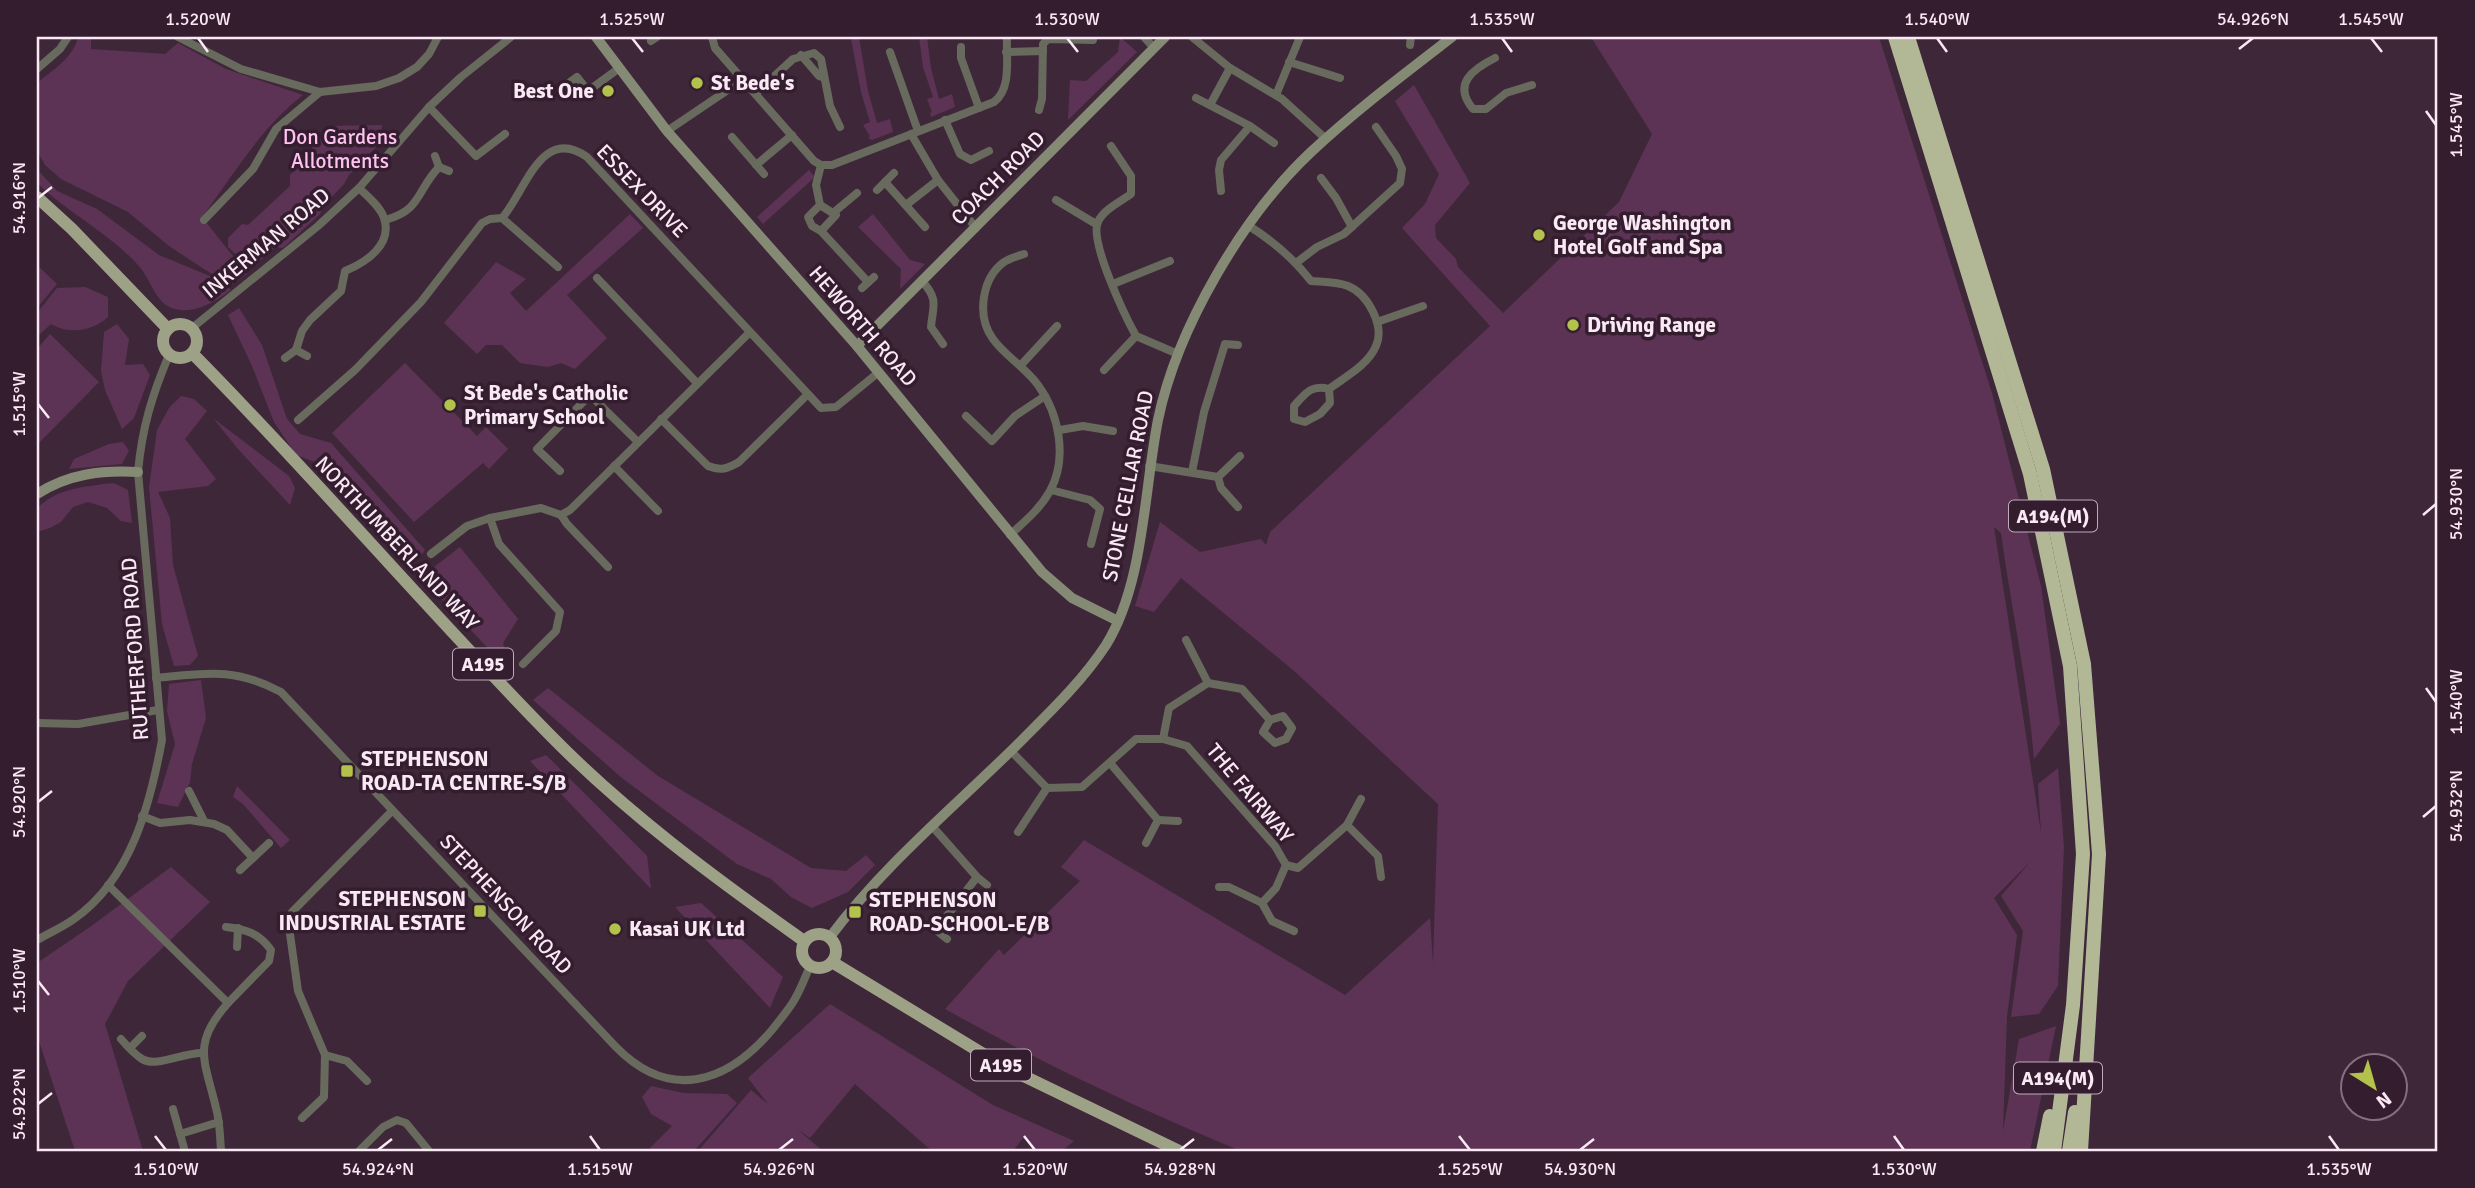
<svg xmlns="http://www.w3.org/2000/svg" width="2475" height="1188" font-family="Signika,sans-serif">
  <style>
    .green { fill: #5c3354 }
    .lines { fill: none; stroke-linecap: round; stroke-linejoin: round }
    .street { stroke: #676a5c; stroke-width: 8 }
    .secondary { stroke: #858a74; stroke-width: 10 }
    .primary { stroke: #9da286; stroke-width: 12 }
    .highway { stroke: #b2b896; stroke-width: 14 }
    .ticks { fill: none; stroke: #f9e9f5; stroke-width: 2.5 }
    .poi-dot { fill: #b3c24b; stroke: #351d30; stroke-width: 2.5 }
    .labels { text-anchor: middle; stroke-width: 7; stroke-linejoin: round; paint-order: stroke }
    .shield { fill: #351d30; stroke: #beacba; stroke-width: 2 }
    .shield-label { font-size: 19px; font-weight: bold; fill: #f9e9f5 }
    .poi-label { font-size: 21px; font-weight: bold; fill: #f9e9f5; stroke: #351d30; text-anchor: start }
    .park-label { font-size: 21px; fill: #ffc3f1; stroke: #351d30 }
    .street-label { font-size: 21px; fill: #f9e9f5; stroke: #351d30 }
    .neatline { fill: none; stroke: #f9e9f5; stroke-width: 2.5 }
    .ticks-label { font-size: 18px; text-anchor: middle; fill: #f9e9f5 }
  </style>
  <rect width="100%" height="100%" fill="#3f273a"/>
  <g class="green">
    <path d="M78,37h13v12l74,5 13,-11 48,26 77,26c-42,32 -70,81 -101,122l45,57 -17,12 -61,-40 -41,-34 -67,-33 -16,-14 -8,-14v-68c15,-12 37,-26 41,-46z"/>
    <path d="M839,37h20l9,54 9,32 13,-4 3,13 -21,8 -4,-2 2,-2 -7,-11 7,-3 -9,-30 -10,-53z"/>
    <path d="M919,37h8l4,31 8,31 13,-5 3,13 -24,10 -1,-4 2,-1 -5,-13 6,-2 -10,-30z"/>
    <path d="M1120,37l17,15 -69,68 2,-40 16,1 32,-29z"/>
    <path d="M1591,37h288l113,356 49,193 19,138 -26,35c-6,-76 -23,-151 -33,-226l-7,-6 47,306 -3,-49 20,-16 6,79 -6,139 -19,28 -28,3 12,-86 -22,-35 30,-35 -37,37 23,37 -10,82 -4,114 16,-92 37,-13 -26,125h-789c-102,-42 -201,-89 -296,-142l54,-60 5,6 76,-74 -19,-14 23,-27 261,155 85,-77 3,45 5,-159 -145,-134 -112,-92 -27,34 -19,-6 25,-84 40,30 61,-13 5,6 4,-13 220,-206 -88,-98 23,-24 14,-30 -44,-73 19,-16 56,98 -35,42 1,13 20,21 2,8 45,46 116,-111 33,-68z"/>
    <path d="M382,125l-2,18 -31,32 -5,9 -20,21 -4,9 -37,34 -8,-1 -18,16h-12l-17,-16v-9l14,-14 6,1 42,-39v-11l22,-22v-7l18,-20z"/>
    <path d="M37,169l20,22 40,18 62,46 58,24 14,11c-13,10 -33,22 -50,20 -26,-2 -28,-29 -43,-45 -30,-33 -70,-52 -101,-82z"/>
    <path d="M809,170l6,7 -52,47 -6,-7z"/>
    <path d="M630,214l13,14 -76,67 40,43 -32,31 -14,-6 -13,4 -28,-4 -18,-18h-16l-9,9 -33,-31 52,-61 30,17 -16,14 16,18z"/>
    <path d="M873,214l37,46 15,4 -25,25 1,-20 -43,-42z"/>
    <path d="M37,265l20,19 -20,24z"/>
    <path d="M85,287l23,10v20c-15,14 -39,18 -57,7l-14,13v-24l20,-25z"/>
    <path d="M239,308l23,37 25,74 13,15 31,9 94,107 -14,18 -15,-15 -15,-30 -25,-11 -30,-46 -30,-11 -22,-33 -22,-56 -24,-51z"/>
    <path d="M117,324l12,15 -4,26 18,-1 7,11 -16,43 -12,11 -17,-39 -4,-19 3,-39z"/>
    <path d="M50,334l49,48 -62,63v-96z"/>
    <path d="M405,363l72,73 9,-9 22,22 -19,20 -6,-6 -69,59 -82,-89z"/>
    <path d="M181,396l13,3 13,12 -22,28 31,40 -8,7 -50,6 12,26 3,47 25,91 -8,9 -16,1 -12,-42 -13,-137 8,-57 12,-22z"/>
    <path d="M213,418l76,58 6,12 -5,17 -52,-56z"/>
    <path d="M123,442l6,9 -7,13 -53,5 5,-10 35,-15z"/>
    <path d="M114,483l14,7 4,33 -11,-2 -14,-13 -19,-6 -15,5 -12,15 -11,6 -13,4v-23c18,-21 51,-23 77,-26z"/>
    <path d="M460,547l58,72 -15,24 11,33 -93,-99z"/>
    <path d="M201,680l5,38 -14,46 -2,18 -12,25 -21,-4 18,-59 -8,-33 2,-27z"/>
    <path d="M548,688l110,88 153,92 35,3 20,-16 9,10 -27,27 -36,16 -21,-11 -20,-18 -34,-15 -115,-86 -89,-78z"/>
    <path d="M546,755l101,101 4,33 -121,-128z"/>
    <path d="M237,786l53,54 -9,8 -38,-44 -10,-7z"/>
    <path d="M171,867l39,35 -82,79 -23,43 38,127h-68l-38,-116v-72l53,-36z"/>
    <path d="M701,903l82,74 -13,31 -95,-101z"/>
    <path d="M830,1004l163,101 81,36 -12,10h-25l-14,-13 -10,13h-81l-77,-67 -45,54 -13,-9 26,22h-125l53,-61 17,14 -20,-26z"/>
    <path d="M651,1086l32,7 44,1 10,9 -43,48h-47l25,-25 -21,-12 -9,-17z"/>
  </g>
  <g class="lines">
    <g class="street">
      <path d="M178,37l63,32 79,23 56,-6 23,-8 18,-11 12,-13 9,-17"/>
      <path d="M712,37l3,11 99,113 7,4h11l162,-63c18,-14 12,-43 13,-65"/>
      <path d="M1144,37l10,11"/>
      <path d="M1192,37l38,31 52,31 44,40"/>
      <path d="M651,41l6,-4"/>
      <path d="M1410,45l1,-8"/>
      <path d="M961,47v11l18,50"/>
      <path d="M890,52l28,79"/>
      <path d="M1006,52l37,-1"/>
      <path d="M801,55l18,21 4,1"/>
      <path d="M1495,58c-22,11 -43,26 -22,51h13l20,-16 26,-8"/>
      <path d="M1289,62l51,16"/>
      <path d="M37,69l23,-20 8,-12"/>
      <path d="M756,93l37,-34 21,-6 7,6 9,47 10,21"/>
      <path d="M1276,95l24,-58"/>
      <path d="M569,96l-7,-8 15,-11 11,14 30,-22"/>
      <path d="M1196,98l54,28 24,17"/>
      <path d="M1210,105l20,-37"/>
      <path d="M429,107l47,49 29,-22"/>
      <path d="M1039,110l3,-11 1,-55 5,-5 45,1"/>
      <path d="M945,120l15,34 11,6 18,-9"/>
      <path d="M667,131l77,-52"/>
      <path d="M911,134l27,46 38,48"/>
      <path d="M732,137l32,37"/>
      <path d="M1111,146l20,30v18c-10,7 -28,16 -33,28 -9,19 27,94 38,114l42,18"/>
      <path d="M435,156l4,11 10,4"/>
      <path d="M756,165l36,-30"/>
      <path d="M1321,178l15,20 16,29"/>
      <path d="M885,182l40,45"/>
      <path d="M877,190l17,-17"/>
      <path d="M1221,191l-2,-21 2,-10 29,-34"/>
      <path d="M1056,200l40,24"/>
      <path d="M820,205l16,10 -15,16 -9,-5 -4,-9 12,-12 -4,-20 5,-20"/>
      <path d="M906,205l32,-25"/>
      <path d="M833,213l24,-20"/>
      <path d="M502,218l56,49"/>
      <path d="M204,220l49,-51 23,-40 44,-37"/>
      <path d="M385,220c37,-10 31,-29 54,-53"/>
      <path d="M1249,226c24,15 44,32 62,55 11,1 27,1 37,5 20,8 37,40 28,60 -8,19 -31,31 -47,43l1,14 -10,11 -15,8 -11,-3v-13c11,-12 17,-22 35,-17"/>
      <path d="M821,231l47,51"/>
      <path d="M1296,263l21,-16 27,-13 56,-51 2,-14 -6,-13 -20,-29"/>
      <path d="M597,278l100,105"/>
      <path d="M922,281c17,19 11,24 9,46l12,17"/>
      <path d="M1113,284l57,-23"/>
      <path d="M862,288l12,-11"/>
      <path d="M1377,322l46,-16"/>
      <path d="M192,328l126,-102 41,-38 70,-81 32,-30 50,-40"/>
      <path d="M296,350l6,-19 8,-11 31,-29 4,-20c20,-8 48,-26 39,-53 -4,-12 -17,-22 -25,-30"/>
      <path d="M285,358l11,-8 11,6"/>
      <path d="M1021,365l36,-39"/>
      <path d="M1104,370l32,-34"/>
      <path d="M966,416l26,25 23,-25 30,-20"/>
      <path d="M661,419l47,47c13,5 19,3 31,-4l69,-68"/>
      <path d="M298,420l57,-50 66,-68 61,-79 8,-4 12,-1c23,-25 39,-94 85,-61l234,251 15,-1 43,-35"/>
      <path d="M1060,430l23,-4 30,5"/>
      <path d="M614,466l44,45"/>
      <path d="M1149,466l69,11"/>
      <path d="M560,471l-23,-22 53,-54 48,47"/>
      <path d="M1192,472l12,-60 21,-68 13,1"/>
      <path d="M1051,490l39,10 10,9 -9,35"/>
      <path d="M1238,507l-17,-19 -3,-11 22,-21"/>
      <path d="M561,515l6,9 41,43"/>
      <path d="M490,518l9,26 61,68 -4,19 -33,33"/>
      <path d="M1010,535c15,-14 30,-26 40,-44 18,-33 9,-77 -12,-106 -13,-18 -33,-29 -45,-46 -17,-23 -11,-61 11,-77 6,-4 14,-6 20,-8"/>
      <path d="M431,554l36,-28 23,-8 51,-10 20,7 9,-5 179,-177"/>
      <path d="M1186,640l22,43"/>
      <path d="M156,678c51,-5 78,-11 125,14l335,355c54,55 111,36 156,-17 8,-11 19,-22 25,-35 5,-9 9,-20 13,-29"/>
      <path d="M37,723l41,1 80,-14"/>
      <path d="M1163,739l6,-31 39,-25 34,6 28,31 -7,12 12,11 11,-4 6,-11 -9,-12 -13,4"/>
      <path d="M1011,751l36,37 35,-1 54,-48h27l24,7 88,100 11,19"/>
      <path d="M1110,763l48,57 -12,23"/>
      <path d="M189,791l15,30"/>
      <path d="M142,816l18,7 30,-3 24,4 13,6 26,28"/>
      <path d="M1158,820l20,1"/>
      <path d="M1347,825l31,31 3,21"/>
      <path d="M932,826l45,51"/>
      <path d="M1018,832l29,-44"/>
      <path d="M1286,865l12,3 49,-43 14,-26"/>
      <path d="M240,870l29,-27"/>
      <path d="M108,885l120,118c-37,41 -23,58 -12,105 4,14 4,29 5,43"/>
      <path d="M1219,887h10l33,16 14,-15 10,-23"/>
      <path d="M1262,903l10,18 22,10"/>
      <path d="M226,927c19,2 33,6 45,23l-2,11 -41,42"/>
      <path d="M947,939l-11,-9 41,-53 10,8"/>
      <path d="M37,940c12,-7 26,-13 37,-21 57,-40 76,-114 88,-179l-24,-268c4,-44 14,-77 31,-117"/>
      <path d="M237,947l1,-19"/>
      <path d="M121,1039c6,7 13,15 21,20 14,9 42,-7 61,-6"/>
      <path d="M130,1048l12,-12"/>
      <path d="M325,1055l22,6 20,20"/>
      <path d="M173,1109l11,39"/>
      <path d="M302,1118l22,-21 1,-42 -27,-64 -9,-64 3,-15 100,-101"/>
      <path d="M180,1134l39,-12"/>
      <path d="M359,1151l24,-24 14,-7 9,3 23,28"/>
    </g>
    <g class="secondary">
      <path d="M596,37l71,94 190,215 185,226 30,26 46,23"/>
      <path d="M857,346l308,-309"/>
      <path d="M37,494c31,-20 64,-24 101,-22"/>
      <path d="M830,937c55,-74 128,-133 194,-199 29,-29 59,-58 82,-93 38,-61 38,-155 52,-225 19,-92 85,-204 153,-268 44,-41 93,-78 141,-115"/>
    </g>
    <g class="primary">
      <path d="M37,197l35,32 96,100"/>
      <circle cx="180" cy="341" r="17"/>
      <path d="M193,354c122,123 234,256 356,380 76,78 166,144 255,207"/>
      <circle cx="819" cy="951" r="17"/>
      <path d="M832,962l171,104 176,85"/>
    </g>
    <g class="highway">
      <path d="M1895,37l135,437 40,192 13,188 -10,151 -19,146"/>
      <path d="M1908,37l135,432 41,195 15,190 -18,297"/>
      <path d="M2043,1151l7,-35"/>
      <path d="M2069,1151l6,-39"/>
    </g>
  </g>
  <path class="ticks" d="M198,38l10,14M632,38l11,14M1067,38l11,14M1502,38l10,14M1937,38l10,14M2371,38l11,14M2239,49l14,-11M2426,111l10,14M38,198l14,-11M38,404l11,14M2423,515l13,-11M2426,688l10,14M38,802l14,-11M2423,817l13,-11M38,981l11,14M38,1104l14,-11M155,1136l11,14M590,1136l10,14M1024,1136l11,14M1459,1136l11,14M1894,1136l10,14M2329,1136l10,14M378,1150l14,-11M779,1150l14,-11M1180,1150l14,-11M1580,1150l14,-11"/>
  <g class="poi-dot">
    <circle cx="697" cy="83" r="7"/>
    <circle cx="608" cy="91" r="7"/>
    <circle cx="1539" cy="235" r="7"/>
    <circle cx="1573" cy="325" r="7"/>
    <circle cx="450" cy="405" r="7"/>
    <rect x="340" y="764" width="14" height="14" rx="3.5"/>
    <rect x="473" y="904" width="14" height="14" rx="3.5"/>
    <rect x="848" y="905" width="14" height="14" rx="3.5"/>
    <circle cx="615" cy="929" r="7"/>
  </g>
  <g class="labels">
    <g class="shield">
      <rect x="2009" y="500.5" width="88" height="31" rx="5"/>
      <rect x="453" y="648.5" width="60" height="31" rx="5"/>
      <rect x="971" y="1049.5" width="60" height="31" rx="5"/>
      <rect x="2014" y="1062.5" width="88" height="31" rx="5"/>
    </g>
    <g class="shield-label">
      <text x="2053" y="523">A194(M)</text>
      <text x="483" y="671">A195</text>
      <text x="1001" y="1072">A195</text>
      <text x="2058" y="1085">A194(M)</text>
    </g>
    <g class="poi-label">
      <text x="711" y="90">St Bede's</text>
      <text x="594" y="98" text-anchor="end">Best One</text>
      <text x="1553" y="230">George Washington<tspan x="1553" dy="24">Hotel Golf and Spa</tspan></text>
      <text x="1587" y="332">Driving Range</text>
      <text x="464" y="400">St Bede's Catholic<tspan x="464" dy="24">Primary School</tspan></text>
      <text x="361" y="766">STEPHENSON<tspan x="361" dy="24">ROAD-TA CENTRE-S/B</tspan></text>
      <text x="466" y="906" text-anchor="end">STEPHENSON<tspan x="466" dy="24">INDUSTRIAL ESTATE</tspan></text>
      <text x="869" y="907">STEPHENSON<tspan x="869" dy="24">ROAD-SCHOOL-E/B</tspan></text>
      <text x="629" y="936">Kasai UK Ltd</text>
    </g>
    <g class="park-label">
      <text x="340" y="144">Don Gardens<tspan x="340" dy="24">Allotments</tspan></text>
    </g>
    <g class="street-label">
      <text transform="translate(998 178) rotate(-45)" y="7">COACH ROAD</text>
      <text transform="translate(642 191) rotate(46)" y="7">ESSEX DRIVE</text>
      <text transform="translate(266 243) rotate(-40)" y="7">INKERMAN ROAD</text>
      <text transform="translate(863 326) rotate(49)" y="7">HEWORTH ROAD</text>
      <text transform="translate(1128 486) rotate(-79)" y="7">STONE CELLAR ROAD</text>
      <text transform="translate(397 543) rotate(47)" y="7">NORTHUMBERLAND WAY</text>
      <text transform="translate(135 649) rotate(-94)" y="7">RUTHERFORD ROAD</text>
      <text transform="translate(1250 793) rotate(50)" y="7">THE FAIRWAY</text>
      <text transform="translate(506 904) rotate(47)" y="7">STEPHENSON ROAD</text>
    </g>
  </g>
  <rect width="2475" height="1188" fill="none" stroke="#351d30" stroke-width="77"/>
  <g transform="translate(2374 1087) rotate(143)"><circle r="33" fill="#351d30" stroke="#836f7f" stroke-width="2"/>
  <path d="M0-5L12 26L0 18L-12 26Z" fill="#b3c24b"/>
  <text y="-10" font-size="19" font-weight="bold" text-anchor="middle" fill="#f9e9f5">N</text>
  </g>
  <rect x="38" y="38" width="2398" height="1112" class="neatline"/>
  <g class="ticks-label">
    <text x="198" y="25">1.520°W</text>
    <text x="632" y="25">1.525°W</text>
    <text x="1067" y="25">1.530°W</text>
    <text x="1502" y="25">1.535°W</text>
    <text x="1937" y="25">1.540°W</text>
    <text x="2253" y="25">54.926°N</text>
    <text x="2371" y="25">1.545°W</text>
    <text transform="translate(2456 125) rotate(-90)" y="6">1.545°W</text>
    <text transform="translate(19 198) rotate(-90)" y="6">54.916°N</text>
    <text transform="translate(19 404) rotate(-90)" y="6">1.515°W</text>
    <text transform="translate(2456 504) rotate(-90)" y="6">54.930°N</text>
    <text transform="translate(2456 702) rotate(-90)" y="6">1.540°W</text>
    <text transform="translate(19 802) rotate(-90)" y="6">54.920°N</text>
    <text transform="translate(2456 806) rotate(-90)" y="6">54.932°N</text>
    <text transform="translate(19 981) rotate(-90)" y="6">1.510°W</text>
    <text transform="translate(19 1104) rotate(-90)" y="6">54.922°N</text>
    <text x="166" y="1175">1.510°W</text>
    <text x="378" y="1175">54.924°N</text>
    <text x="600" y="1175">1.515°W</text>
    <text x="779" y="1175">54.926°N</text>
    <text x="1035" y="1175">1.520°W</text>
    <text x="1180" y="1175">54.928°N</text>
    <text x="1470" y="1175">1.525°W</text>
    <text x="1580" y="1175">54.930°N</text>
    <text x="1904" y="1175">1.530°W</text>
    <text x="2339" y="1175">1.535°W</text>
  </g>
</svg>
